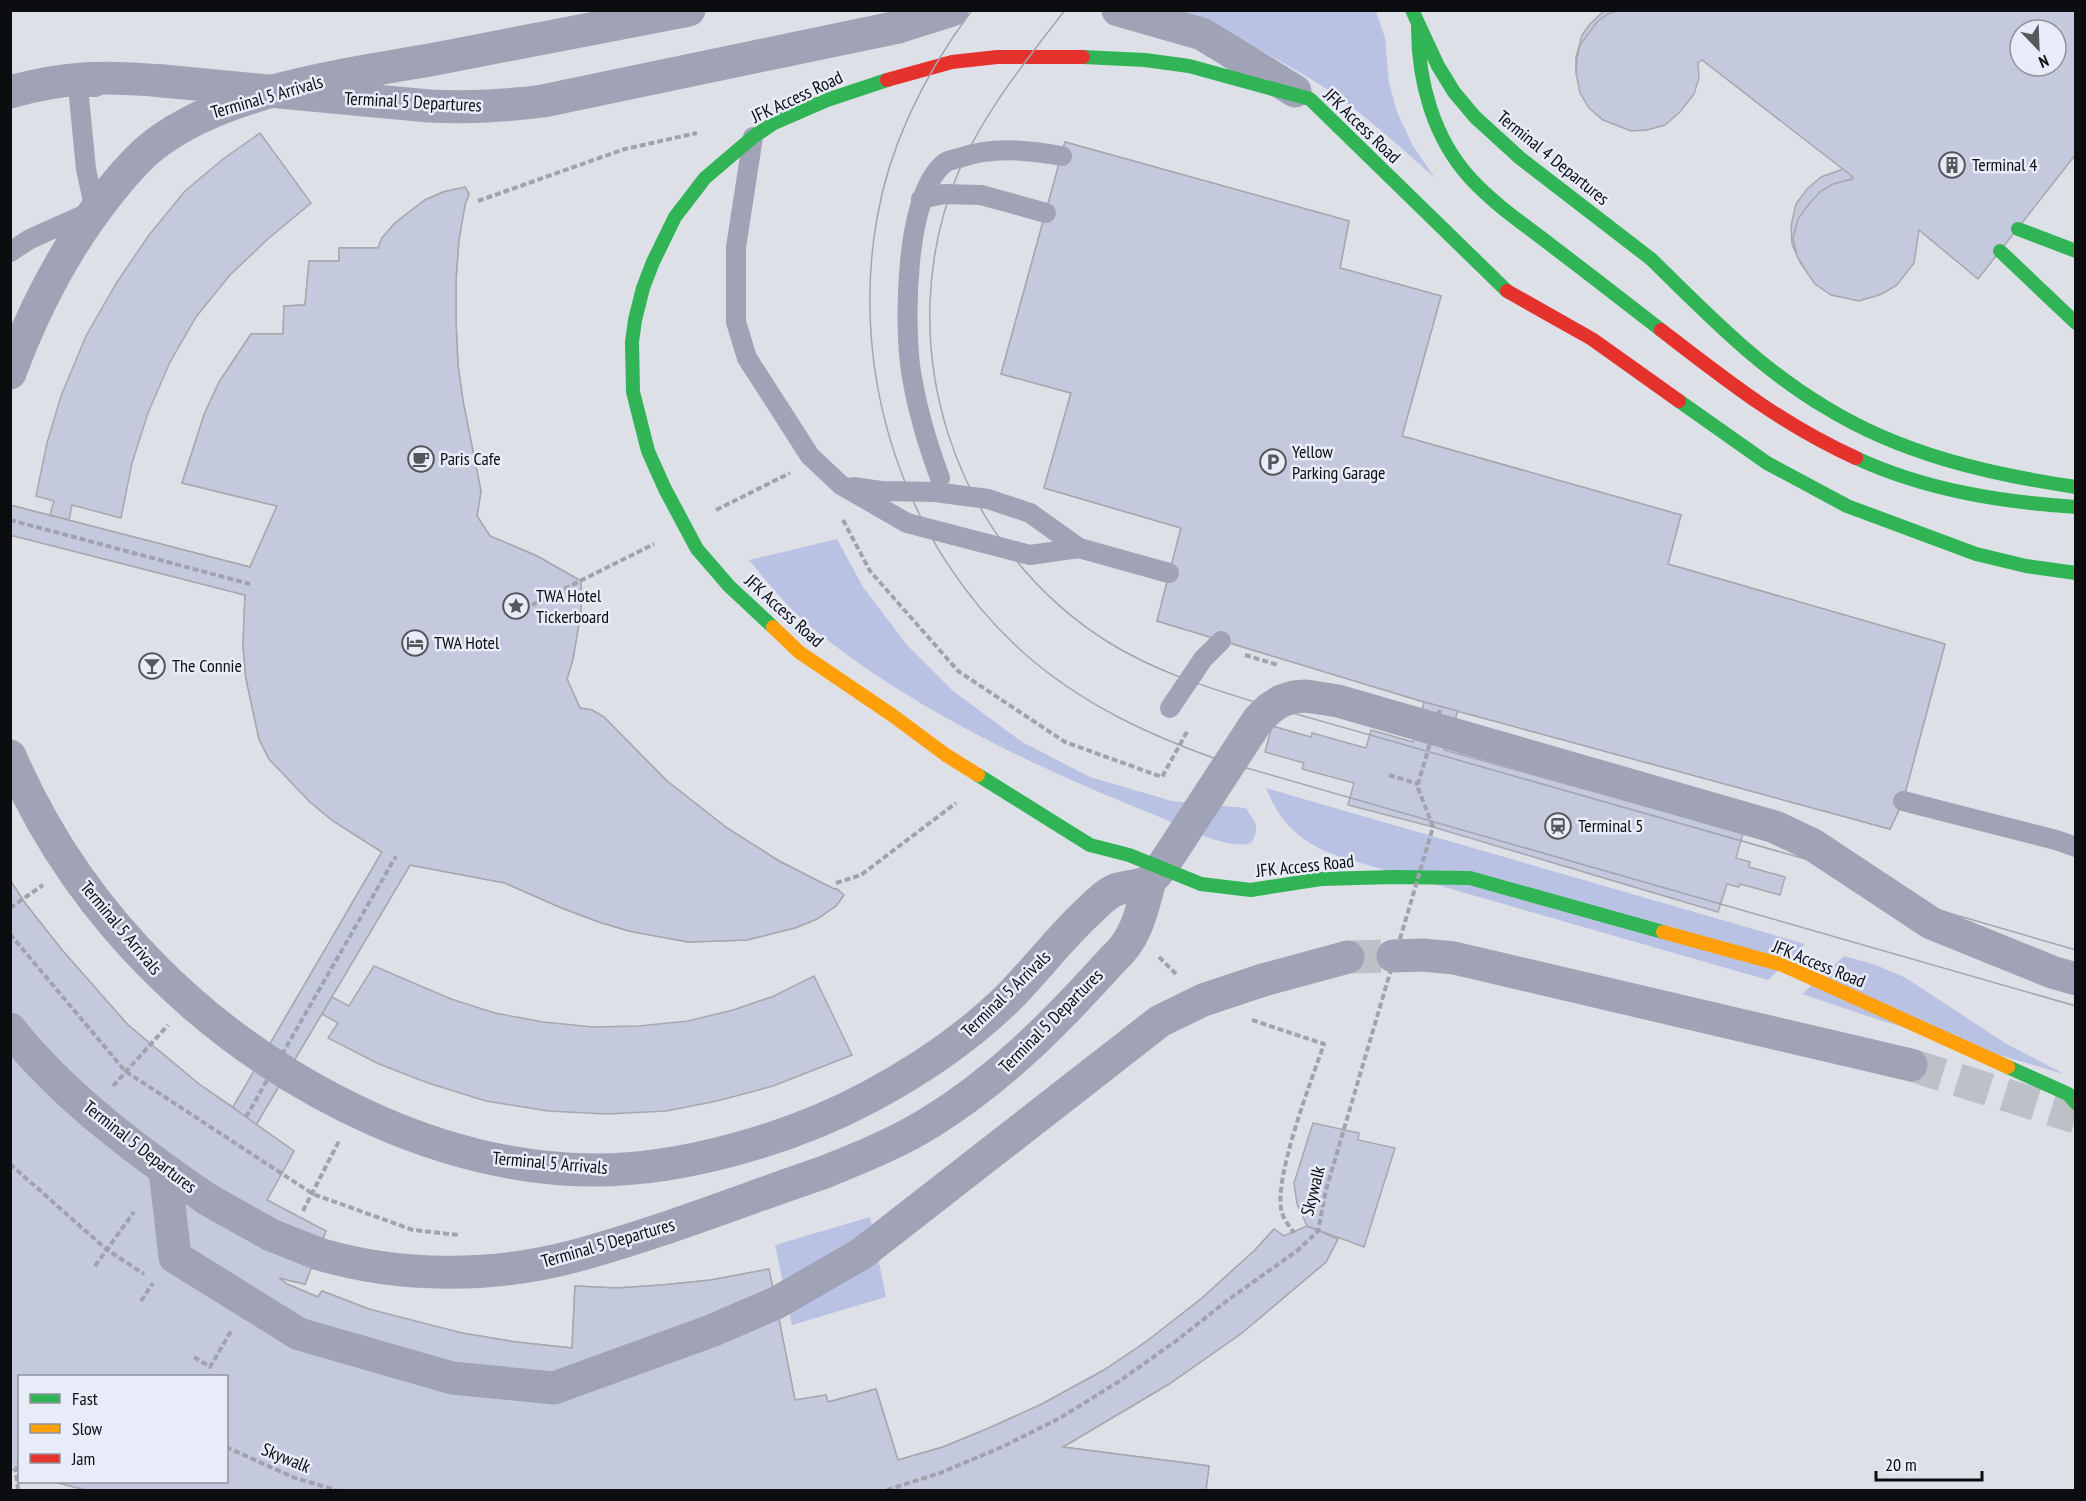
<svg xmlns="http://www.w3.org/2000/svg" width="2086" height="1501" font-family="'PT Sans Narrow',sans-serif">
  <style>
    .green { fill: #bac2e4 }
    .building { fill: #c5c9de; stroke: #a7a8ae; stroke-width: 1.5; fill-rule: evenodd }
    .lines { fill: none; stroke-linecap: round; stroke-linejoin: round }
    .street-tunnel { stroke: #bec0c8; stroke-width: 33; stroke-dasharray: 33 16; stroke-linecap: butt }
    .path { stroke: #a0a2ad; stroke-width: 4; stroke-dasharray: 6 3; stroke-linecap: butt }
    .lane { stroke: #9fa3b5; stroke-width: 20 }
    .street { stroke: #9fa3b5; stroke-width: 33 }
    .fast { stroke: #30b455; stroke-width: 14 }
    .slow { stroke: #ff9f0a; stroke-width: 14 }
    .jam { stroke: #e5322d; stroke-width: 14 }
    .tram { stroke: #a2a4b0; stroke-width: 1.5 }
    .path-bridge { stroke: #a0a2ad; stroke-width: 4; stroke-dasharray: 6 3; stroke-linecap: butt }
    .street-bridge { stroke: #9fa3b5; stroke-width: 33 }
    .fast-bridge { stroke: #30b455; stroke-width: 14 }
    .labels { text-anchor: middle; stroke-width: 5; stroke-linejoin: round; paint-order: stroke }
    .street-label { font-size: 18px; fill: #0c0d11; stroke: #e8ecf9 }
    .poi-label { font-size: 18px; fill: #0c0d11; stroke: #e8ecf9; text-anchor: start }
  </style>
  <rect width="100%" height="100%" fill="#dee0e8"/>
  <g class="green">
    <path d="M1175,11h201l9,27 4,45 8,29 16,34 22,32c-38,-34 -77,-70 -121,-97 -44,-27 -92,-52 -139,-70z"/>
    <path d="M837,539l26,48 44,58 46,46 69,51 68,35 82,24 74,7c9,15 15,19 5,35 -23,8 -71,-18 -94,-27 -120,-48 -246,-107 -346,-189 -24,-20 -43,-44 -62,-67z"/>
    <path d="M1266,788l539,156 -37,36 -425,-122c-39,-13 -62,-32 -77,-70z"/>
    <path d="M1844,956l32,9 30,13 99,65 59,31 -185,-54 -77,-26z"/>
    <path d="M870,1217l16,80 -94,28 -17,-80z"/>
  </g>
  <g class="building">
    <path d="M1605,10h471v121l-61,80 -43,51 -61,-46 -1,27 -7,16 -8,11 -18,13 -17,6 -27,-3 -16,-7 -16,-15 -9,-20 -1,-18 5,-22 11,-15 14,-12 28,-10 -152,-116 -3,3 -1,23 -7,16 -12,14 -8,5 -16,8 -14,2 -18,-2 -16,-8 -11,-8 -8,-11 -7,-22v-14l6,-22 8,-11zM2020,30h36v36h-36zM1630,43l22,20 -7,11 -9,5 -13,-3 -7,-10v-10l3,-7zM1846,211l23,19 -3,9 -10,7 -10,1 -7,-4 -7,-11 1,-9 3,-5z"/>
    <path d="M1618,10h458v144l-98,125 -59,-49 -5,33 -17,22 -15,9 -23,7 -28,-6 -16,-11 -9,-13 -9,-15 -4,-18 5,-19 11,-15 12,-13 12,-7 19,-5 1,-2 -151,-117 -4,3 1,15 -5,16 -14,18 -15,13 -18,5 -16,1 -28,-11 -14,-12 -9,-15 -4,-20 1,-15 3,-13 17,-23 11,-8zM2020,30h36v36h-36z"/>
    <path d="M260,133l51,70 -42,35 -39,37 -34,42 -26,45 -22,51 -16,50 -11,55 -49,-13 -3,15 -19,-5 4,-14 -18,-5 11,-53 14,-47 25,-60 31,-54 32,-47 36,-44 38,-32z"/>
    <path d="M1065,142l284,79 -9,47 101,28 -39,140 279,79 -13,49 277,80 -42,157 -13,28 -466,-127 -267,-81 24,-93 -137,-40 27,-95 -70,-19z"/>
    <path d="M1065,142l284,79 -9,47 101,28 -39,140 279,79 -13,49 277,80 -42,157 -13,28 -466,-127 -267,-81 24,-93 -137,-40 27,-95 -70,-19z"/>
    <path d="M465,187l4,7 -4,11 -6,34 -3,41v42l2,43 5,36 18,90 -4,25 13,20 47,20 44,25v30l-8,48 -6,20 13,29 12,2 12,7 63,64 60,47 52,33 55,28h3l7,6 -8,11 -19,13 -22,9 -48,12 -59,2 -59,-11 -30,-9 -35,-13 -59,-26 -95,-18 -154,260 38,26 -27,49 59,31 -21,53 -26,-6 8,6 31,13 4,-6 47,18 44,13 49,11 54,9 56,6 3,-62 42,2 45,-3 49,-5 58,-11 26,131 31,-5 2,7 48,-13 22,71 45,-13 46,-19 53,-24 62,-34 43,-29 55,-43 53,-48 19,-21 10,7 23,-10 31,13 -12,23 -84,71 -73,51 -106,63 146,19 -3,24h-1120l-32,-8h172v-106h-206v96l-10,-3v-589l15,23 37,47 66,75 71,59 34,23 149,-255 -49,-31 -23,-19 -41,-43 -10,-20 -13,-60 -3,-33 2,-51 -235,-60v-30l240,62 27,-61 -95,-23 22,-68 15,-33 32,-48h32l1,-28 21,-1 4,-44h30v-13h39l4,-10 13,-15 30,-23 18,-8z"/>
    <path d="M465,187l4,7 -4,11 -6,34 -3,41v42l2,43 5,36 18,90 -4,25 13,20 47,20 44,25v30l-8,48 -6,20 13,29 12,2 12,7 63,64 60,47 52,33 55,28h3l7,6 -8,11 -19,13 -22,9 -48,12 -59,2 -59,-11 -30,-9 -35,-13 -59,-26 -95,-18 -154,260 -23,-18 149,-255 -49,-31 -23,-19 -41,-43 -10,-20 -13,-60 -3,-33 2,-51 -235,-60v-30l240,62 27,-61 -95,-23 22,-68 15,-33 32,-48h32l1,-28 21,-1 4,-44h30v-13h39l4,-10 13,-15 30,-23 18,-8z"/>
    <path d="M1424,702l34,9 -14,39 299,83 -7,25 14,4 -1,5 36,10 -5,18 -40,-11 -1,3 -12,-3 -9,28 -285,-85 -85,-22 6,-22 -52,-14 2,-6 -39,-11 7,-26 39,11 1,-4 54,15 5,-18 42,12z"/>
    <path d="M10,880l15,23 37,47 66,75 71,59 95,67 -27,49 59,31 -21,53 -26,-6 8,6 31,13 4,-6 47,18 93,24 54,9 56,6 3,-62 42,2 45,-3 49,-5 58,-11 26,131 31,-5 2,7 48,-13 22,71 45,-13 46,-19 53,-24 62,-34 43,-29 55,-43 53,-48 19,-21 10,7 23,-10 31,13 -12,23 -84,71 -73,51 -106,63 146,19 -3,24h-1120l-32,-8h172v-106h-206v96l-10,-3z"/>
    <path d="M374,966l77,33 44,14 48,9 50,5 46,-1 49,-5 45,-11 41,-14 40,-20 38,79 -79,31 -56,15 -51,10 -59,3 -59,-3 -62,-10 -58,-18 -49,-19 -51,-26 10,-15 -16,-9 10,-17 17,9z"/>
    <path d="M1313,1123l46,10 -1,7 37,8 -31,99 -57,-21 -10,-22 -3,-21z"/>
  </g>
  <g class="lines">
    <g class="street-tunnel">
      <path d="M1348,957l45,-1"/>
      <path d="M1911,1065l165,52"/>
    </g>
    <g class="path">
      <path d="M478,201l147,-52 72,-16"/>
      <path d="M716,510l74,-37"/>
      <path d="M10,520l240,64"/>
      <path d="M843,520l27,51 88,100 107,71 97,35 26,-47"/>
      <path d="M524,609l130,-65"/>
      <path d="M1245,655l33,10"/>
      <path d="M1389,775l29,9"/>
      <path d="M836,883l25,-8 95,-72"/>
      <path d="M10,908l33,-23"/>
      <path d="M10,934l115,137 188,123 100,36 46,5"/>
      <path d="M1159,957l18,18"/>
      <path d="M1252,1020l72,24c-12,35 -52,137 -42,169 2,7 8,14 12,20"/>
      <path d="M113,1086l55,-61"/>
      <path d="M10,1164l96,85 38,25"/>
      <path d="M303,1211l36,-70"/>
      <path d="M95,1266l39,-54"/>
      <path d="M141,1301l12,-18"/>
      <path d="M194,1357l16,10 21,-36"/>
      <path d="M226,1447l69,31 41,12"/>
      <path d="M18,1490l-2,-19 4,-14"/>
    </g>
    <g class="lane">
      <path d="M753,137l-17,110v75l11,36 63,98 31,29 66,38 123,32 49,-7"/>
      <path d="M921,199l23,-5 37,1 65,18"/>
      <path d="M10,252l20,-13 65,-29 -9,-41 -8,-82h18"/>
      <path d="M940,478c-13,-35 -23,-69 -29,-106 -7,-47 -7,-180 35,-210 3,-2 9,-3 13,-4 34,-12 69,-8 103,-2"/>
      <path d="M853,487l28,4 54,1 53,7 42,14 49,35 90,25"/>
      <path d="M1170,708l33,-49 18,-18"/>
      <path d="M1903,801l153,39 20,7"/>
    </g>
    <g class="street">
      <path d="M1118,10l84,24 93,57"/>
      <path d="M898,27l54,-17"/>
      <path d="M10,92c57,-16 95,-16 153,-11"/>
      <path d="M10,373c24,-65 55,-125 98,-179 14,-18 28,-35 46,-49 72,-56 193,-70 281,-86 84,-16 169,-32 254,-49"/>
      <path d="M10,756c70,163 204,292 365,364 70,31 144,50 221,50 87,0 197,-32 273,-73 51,-27 98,-59 139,-99 29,-29 53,-62 83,-89 6,-6 14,-14 22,-18 11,-5 24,-4 34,-9 6,-3 11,-10 15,-15l96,-147 11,-11 12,-8 13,-4 12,-1 32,5 437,126 38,18 118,78 121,49 24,7"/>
      <path d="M1393,956l30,-1 31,3 457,107"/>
      <path d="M10,1029c53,67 127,122 197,170"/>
      <path d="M319,1254c82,24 173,24 256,2 85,-23 167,-56 250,-84 36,-15 72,-29 104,-49 72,-44 129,-103 185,-165 23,-20 28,-49 36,-77"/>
    </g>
    <g class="fast">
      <path d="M1418,27c0,54 15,111 53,152 24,26 54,46 81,67 37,28 73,56 109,84"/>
      <path d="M1083,57l62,3 44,6 121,33 197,192"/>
      <path d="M2018,229l58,22"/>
      <path d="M2000,251l76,72"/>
      <path d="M1651,259c54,53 108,109 174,148 76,47 163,67 251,80"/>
      <path d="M1679,401l88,62 80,43 129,48 50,12 50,7"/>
      <path d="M1856,458c69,32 145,44 220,49"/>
      <path d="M773,627l-44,-41 -32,-37 -32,-60 -17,-38 -15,-59 -1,-50 3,-22 8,-32 10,-26 22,-45 30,-39 48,-41 21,-14 53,-23 60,-20"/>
      <path d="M978,775l112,70 39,10 72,29 50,6 70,-11 72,-2 77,1 193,54"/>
      <path d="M2008,1067l60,27 8,9"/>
    </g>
    <g class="slow">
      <path d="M773,627l26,25 93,63 54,40 32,20"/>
      <path d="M1663,932l120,33 225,102"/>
    </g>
    <g class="jam">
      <path d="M887,80l65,-18 45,-5h86"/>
      <path d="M1507,291l85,48 87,62"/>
      <path d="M1661,330c65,50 120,94 195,128"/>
    </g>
    <g class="tram">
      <path d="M972,10c-45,61 -82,133 -95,208 -28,158 27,329 148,436 58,51 126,82 197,107l854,245"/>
      <path d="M1065,10c-39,51 -82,103 -107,163 -70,169 -6,371 150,469 46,29 98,45 150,61l568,162 75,34 175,51"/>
    </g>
    <g class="path-bridge">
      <path d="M246,1117l150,-261"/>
      <path d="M887,1490l53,-17 62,-26 58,-29 58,-36 58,-41 52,-41 70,-50 20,-19 8,-41 107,-363 -15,-39v-4l23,-78"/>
    </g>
    <g class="street-bridge">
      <path d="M163,81l266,25c38,2 75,0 114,-5l355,-74"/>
      <path d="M165,1170l10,87 124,77 153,44 102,10 157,-57 65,-28 85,-49 299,-233 43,-21 60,-20 85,-23"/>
      <path d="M207,1199l64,36 48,19"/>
    </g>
    <path class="fast-bridge" d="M1412,10l26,56 16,26 21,25 45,41 131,101"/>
  </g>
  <defs>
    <g id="building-ring" transform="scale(1.35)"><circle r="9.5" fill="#e8ecf9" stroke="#56575c" stroke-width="1.5"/><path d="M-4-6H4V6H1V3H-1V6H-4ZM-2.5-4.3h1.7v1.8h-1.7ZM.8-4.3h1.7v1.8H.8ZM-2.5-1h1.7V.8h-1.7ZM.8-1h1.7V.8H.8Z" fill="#56575c"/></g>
    <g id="cafe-ring" transform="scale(1.35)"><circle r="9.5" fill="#e8ecf9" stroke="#56575c" stroke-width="1.5"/><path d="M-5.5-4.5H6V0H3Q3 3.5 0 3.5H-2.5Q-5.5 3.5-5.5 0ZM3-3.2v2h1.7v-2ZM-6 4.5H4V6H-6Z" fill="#56575c"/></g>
    <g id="parking-ring" transform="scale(1.35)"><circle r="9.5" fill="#e8ecf9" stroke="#56575c" stroke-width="1.5"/><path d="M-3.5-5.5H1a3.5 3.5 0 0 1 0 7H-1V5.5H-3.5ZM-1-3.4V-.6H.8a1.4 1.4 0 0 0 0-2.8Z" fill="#56575c"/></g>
    <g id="sight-ring" transform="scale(1.35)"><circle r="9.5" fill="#e8ecf9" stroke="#56575c" stroke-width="1.5"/><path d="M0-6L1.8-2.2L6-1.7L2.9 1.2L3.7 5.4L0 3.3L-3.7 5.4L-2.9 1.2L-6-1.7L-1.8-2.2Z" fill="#56575c"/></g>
    <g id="hotel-ring" transform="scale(1.35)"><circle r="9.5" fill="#e8ecf9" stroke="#56575c" stroke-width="1.5"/><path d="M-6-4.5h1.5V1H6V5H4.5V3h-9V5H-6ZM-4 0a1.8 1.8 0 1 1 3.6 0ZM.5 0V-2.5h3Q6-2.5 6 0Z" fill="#56575c"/></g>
    <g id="bar-ring" transform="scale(1.35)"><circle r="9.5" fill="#e8ecf9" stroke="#56575c" stroke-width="1.5"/><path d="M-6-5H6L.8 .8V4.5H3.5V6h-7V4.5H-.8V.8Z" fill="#56575c"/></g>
    <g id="station-ring" transform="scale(1.35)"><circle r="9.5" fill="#e8ecf9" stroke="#56575c" stroke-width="1.5"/><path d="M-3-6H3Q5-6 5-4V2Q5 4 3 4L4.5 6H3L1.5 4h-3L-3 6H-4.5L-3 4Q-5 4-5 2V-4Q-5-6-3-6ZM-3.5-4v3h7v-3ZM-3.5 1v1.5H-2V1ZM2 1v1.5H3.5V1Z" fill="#56575c"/></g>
  </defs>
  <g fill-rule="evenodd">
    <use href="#building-ring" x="1952" y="165"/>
    <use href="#cafe-ring" x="421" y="459"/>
    <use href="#parking-ring" x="1273" y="462"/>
    <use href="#sight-ring" x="516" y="606"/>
    <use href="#hotel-ring" x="415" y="643"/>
    <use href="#bar-ring" x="152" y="666"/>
    <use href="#station-ring" x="1558" y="826"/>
  </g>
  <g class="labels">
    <g class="street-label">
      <text transform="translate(267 97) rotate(-16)" y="6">Terminal 5 Arrivals</text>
      <text transform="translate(797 97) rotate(-25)" y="6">JFK Access Road</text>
      <text transform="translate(413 102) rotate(3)" y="6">Terminal 5 Departures</text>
      <text transform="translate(1362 126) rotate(44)" y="6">JFK Access Road</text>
      <text transform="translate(1553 158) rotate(39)" y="6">Terminal 4 Departures</text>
      <text transform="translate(784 611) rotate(42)" y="6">JFK Access Road</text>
      <text transform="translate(1305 866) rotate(-6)" y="6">JFK Access Road</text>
      <text transform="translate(121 928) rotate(50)" y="6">Terminal 5 Arrivals</text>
      <text transform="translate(1819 964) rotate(22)" y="6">JFK Access Road</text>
      <text transform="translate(1006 994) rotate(-44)" y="6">Terminal 5 Arrivals</text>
      <text transform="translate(1051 1021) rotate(-45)" y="6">Terminal 5 Departures</text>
      <text transform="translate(140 1147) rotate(38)" y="6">Terminal 5 Departures</text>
      <text transform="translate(550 1163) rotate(5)" y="6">Terminal 5 Arrivals</text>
      <text transform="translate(1313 1191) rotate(-76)" y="6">Skywalk</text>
      <text transform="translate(608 1243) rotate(-16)" y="6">Terminal 5 Departures</text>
      <text transform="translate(286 1458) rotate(22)" y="6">Skywalk</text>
    </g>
    <g class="poi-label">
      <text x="1972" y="171">Terminal 4</text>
      <text x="1292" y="458">Yellow<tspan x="1292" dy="21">Parking Garage</tspan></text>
      <text x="440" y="465">Paris Cafe</text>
      <text x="536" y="602">TWA Hotel<tspan x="536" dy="21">Tickerboard</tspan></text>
      <text x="434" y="649">TWA Hotel</text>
      <text x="172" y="672">The Connie</text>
      <text x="1578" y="832">Terminal 5</text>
    </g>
  </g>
  <rect width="2086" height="1501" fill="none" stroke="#0c0d11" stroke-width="24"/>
  <rect x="18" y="1375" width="210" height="108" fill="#e8ecf9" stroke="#90939c" stroke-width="1.5"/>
  <rect x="30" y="1394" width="30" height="9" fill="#30b455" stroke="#90939c" stroke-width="1.5"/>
  <text x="72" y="1405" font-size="18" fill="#0c0d11">Fast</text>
  <rect x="30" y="1424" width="30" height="9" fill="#ff9f0a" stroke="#90939c" stroke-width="1.5"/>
  <text x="72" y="1435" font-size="18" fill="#0c0d11">Slow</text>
  <rect x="30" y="1454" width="30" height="9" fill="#e5322d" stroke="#90939c" stroke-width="1.5"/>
  <text x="72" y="1465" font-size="18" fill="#0c0d11">Jam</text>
  <g transform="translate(2038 48) rotate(157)"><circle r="28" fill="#e8ecf9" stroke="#90939c" stroke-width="1.5"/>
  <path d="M0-4.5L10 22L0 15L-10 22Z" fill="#56575c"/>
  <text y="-9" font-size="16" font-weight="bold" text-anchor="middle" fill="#0c0d11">N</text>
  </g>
  <path d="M1876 1471v9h106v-9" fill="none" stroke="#0c0d11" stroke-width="3"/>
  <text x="1885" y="1471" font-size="18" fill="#0c0d11" stroke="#e8ecf9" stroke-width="4.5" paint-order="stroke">20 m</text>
</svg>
